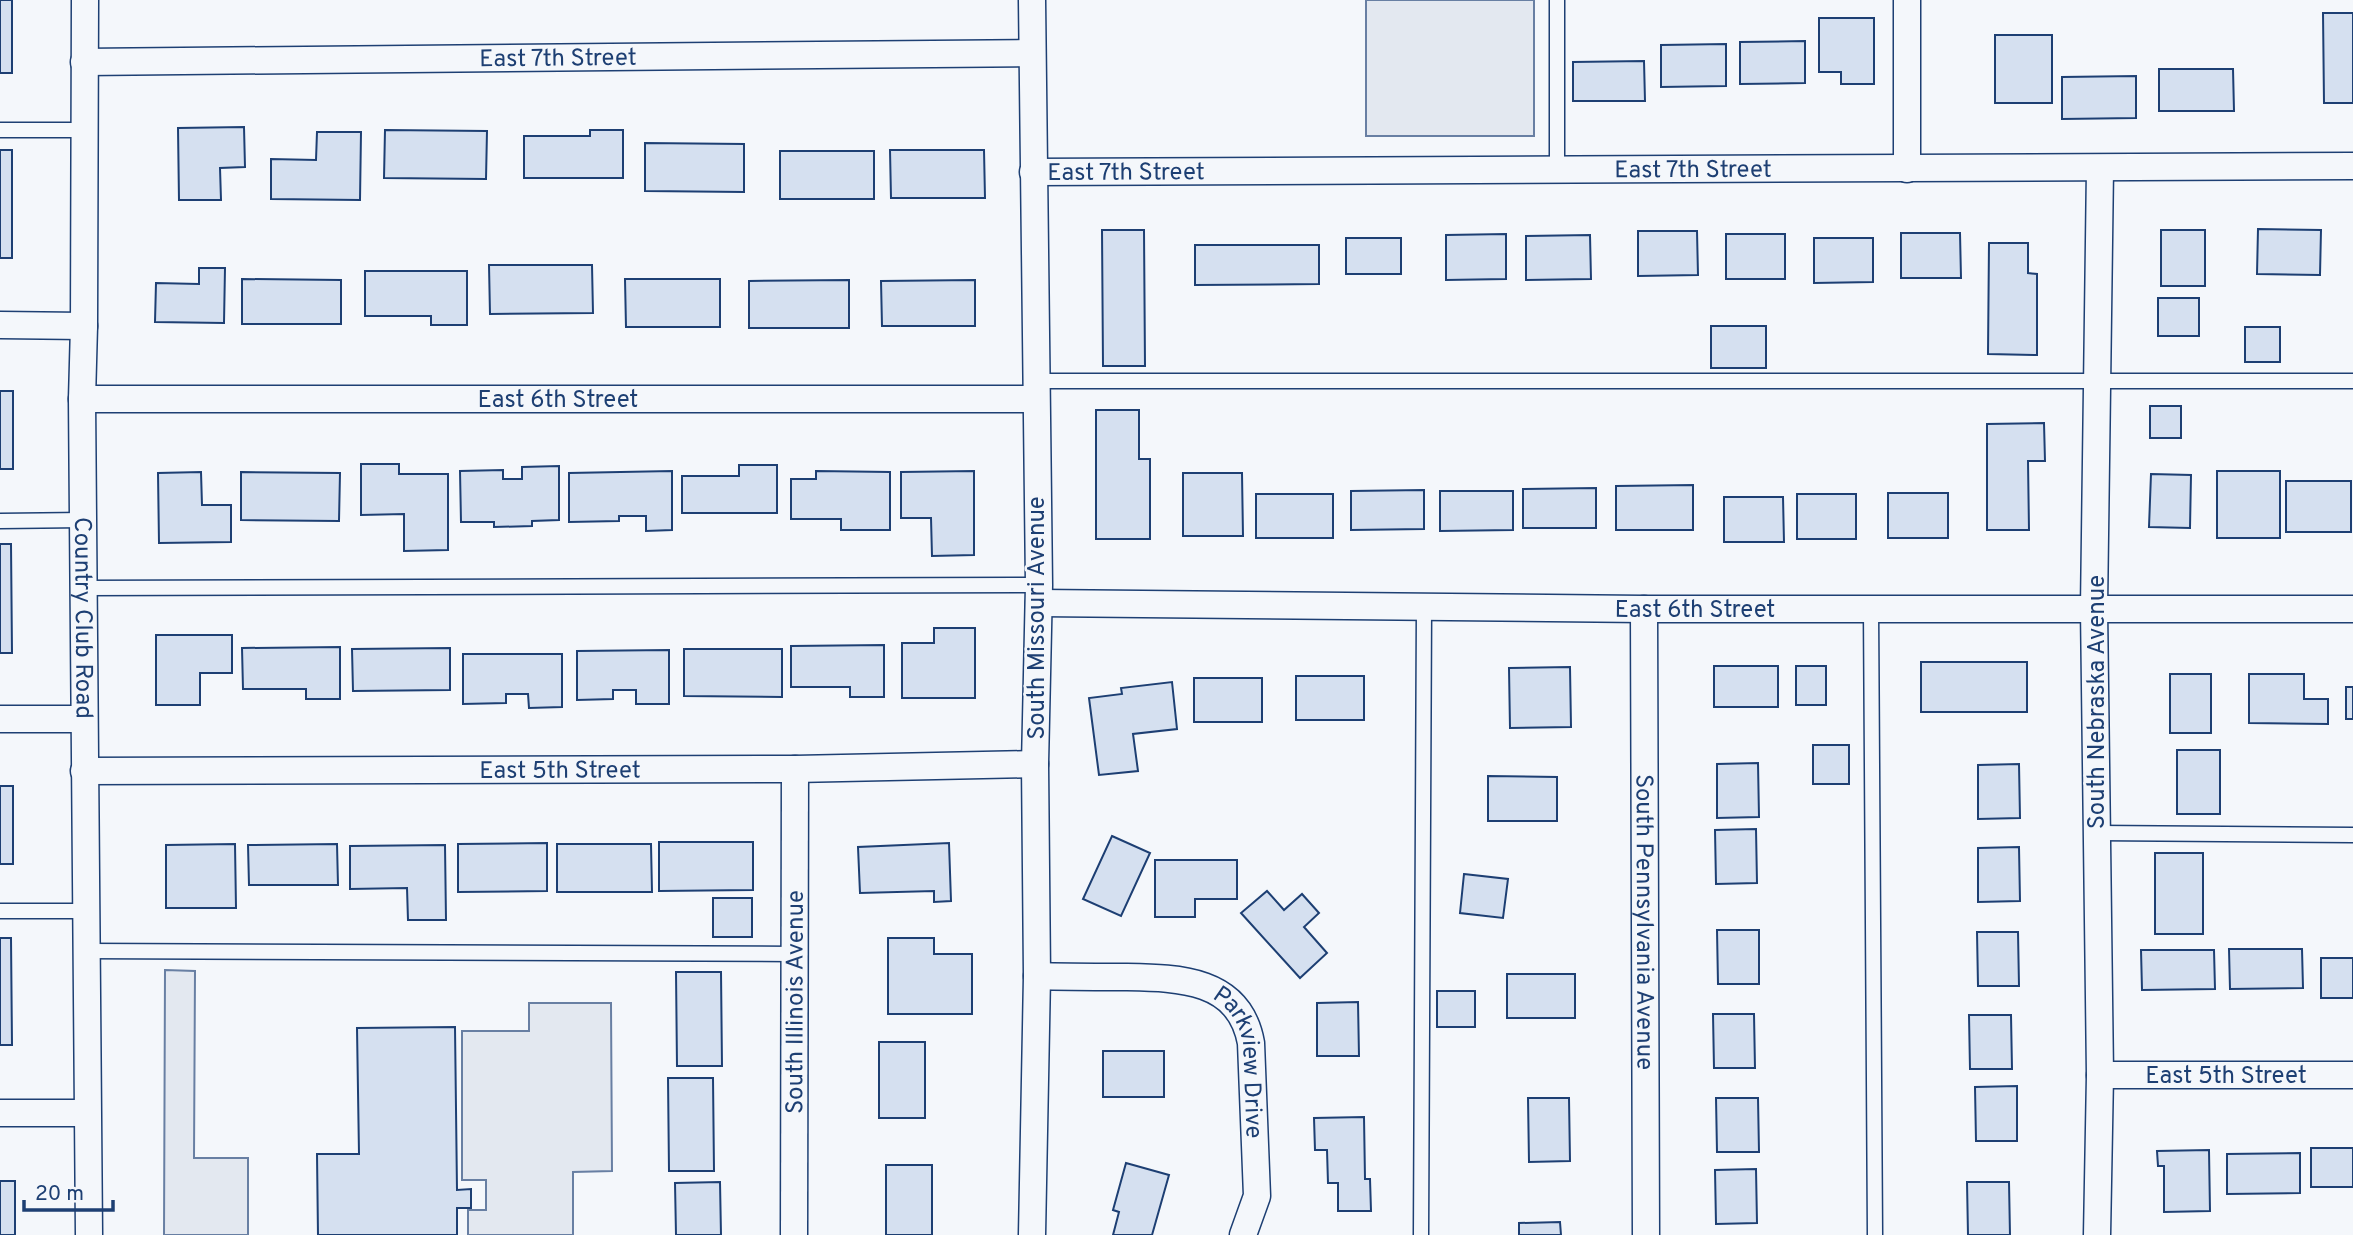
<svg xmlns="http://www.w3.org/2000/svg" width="2353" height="1235" font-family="Overpass,sans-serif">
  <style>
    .parking { fill: #e3e8f0; stroke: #687fa3; stroke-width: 2 }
    .building { fill: #d5e0f0; stroke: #1d3f73; stroke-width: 2 }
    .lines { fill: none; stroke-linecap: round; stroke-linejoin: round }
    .lane-casing { stroke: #1d3f73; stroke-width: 17 }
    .street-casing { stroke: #1d3f73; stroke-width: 29 }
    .lane { stroke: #f4f7fb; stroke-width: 14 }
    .street { stroke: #f4f7fb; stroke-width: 26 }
    .labels { text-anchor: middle; stroke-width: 5; stroke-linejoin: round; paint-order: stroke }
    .street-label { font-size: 24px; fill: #1d3f73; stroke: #f4f7fb }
  </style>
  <rect width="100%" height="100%" fill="#f4f7fb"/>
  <g class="parking">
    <rect x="1366" y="0" width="168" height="136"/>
    <path d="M165,970l30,1 -1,187h54v77h-84z"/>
    <path d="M529,1003h82l1,168 -39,1v63h-105v-25h18v-30h-24v-149h67z"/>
  </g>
  <g class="building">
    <rect x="0" y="0" width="12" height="73"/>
    <path d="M2323,13h30v90h-29z"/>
    <path d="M1819,18h55v66h-33v-12h-22z"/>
    <rect x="1995" y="35" width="57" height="68"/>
    <path d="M1805,41v42l-65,1v-42z"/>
    <path d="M1726,44v42l-65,1v-42z"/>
    <path d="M1644,61l1,40h-72v-39z"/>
    <path d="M2159,69h74l1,42h-75z"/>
    <path d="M2136,76v42l-74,1v-42z"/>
    <path d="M244,127l1,40 -25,1 1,32h-42l-1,-72z"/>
    <path d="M385,130l102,1 -1,48 -102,-1z"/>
    <path d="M590,130h33v48h-99v-42h66z"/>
    <path d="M317,132h44l-1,68 -89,-1v-40l45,1z"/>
    <path d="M645,143l99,1v48l-99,-1z"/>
    <rect x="0" y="150" width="12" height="108"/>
    <path d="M890,150h94l1,48h-94z"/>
    <rect x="780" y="151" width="94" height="48"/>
    <path d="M2258,229l63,1 -1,45 -63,-1z"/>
    <path d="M1102,230h42l1,136h-42z"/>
    <rect x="2161" y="230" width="44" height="56"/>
    <path d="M1638,231h59l1,44 -60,1z"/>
    <path d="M1901,233h59l1,45h-60z"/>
    <path d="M1506,234v45l-60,1v-45z"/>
    <rect x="1726" y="234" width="59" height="45"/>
    <path d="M1590,235l1,44 -65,1v-44z"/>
    <rect x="1346" y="238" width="55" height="36"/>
    <path d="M1814,238h59v44l-59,1z"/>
    <path d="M1989,243h39v30l9,1v81l-49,-1z"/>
    <path d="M1195,245h124v39l-124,1z"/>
    <path d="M489,265h103l1,48 -103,1z"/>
    <path d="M199,268h26l-1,55 -69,-1 1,-39 43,1z"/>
    <path d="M365,271h102v54h-36v-9h-66z"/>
    <path d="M242,279l99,1v44h-99z"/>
    <path d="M625,279h95v48h-94z"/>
    <path d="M849,280v48h-100v-47z"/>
    <path d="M975,280v46h-93l-1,-45z"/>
    <rect x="2158" y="298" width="41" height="38"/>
    <rect x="1711" y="326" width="55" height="42"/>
    <rect x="2245" y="327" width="35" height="35"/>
    <rect x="0" y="391" width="13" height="78"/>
    <rect x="2150" y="406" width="31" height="32"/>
    <path d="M1096,410h43v49h11v80h-54z"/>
    <path d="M2044,423l1,38h-17l1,69h-42v-106z"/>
    <path d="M361,464h38v10h49v76l-44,1v-37l-43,1z"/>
    <path d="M739,465h38v48h-95v-37h57z"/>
    <path d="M559,466v54l-27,1v5l-38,1v-5h-33l-1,-51 43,-1v9h19v-12z"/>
    <path d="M672,471v59l-26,1v-15h-27v5l-50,1v-49z"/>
    <path d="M816,471l74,1v58h-49v-11h-50v-40h25z"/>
    <path d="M974,471v84l-42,1 -1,-38h-30v-46z"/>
    <rect x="2217" y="471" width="63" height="67"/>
    <path d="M201,472l1,33h29v37l-72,1 -1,-70z"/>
    <path d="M241,472l99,1 -1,48 -98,-1z"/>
    <path d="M1183,473h59l1,63h-60z"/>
    <path d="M2151,474l40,1 -1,53 -41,-1z"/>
    <rect x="2286" y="481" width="65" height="51"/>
    <path d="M1693,485v45h-77v-44z"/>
    <path d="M1596,488v40h-73v-39z"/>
    <path d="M1424,490v39l-73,1v-39z"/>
    <path d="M1440,491h73v39l-73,1z"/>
    <rect x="1888" y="493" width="60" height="45"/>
    <rect x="1256" y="494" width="77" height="44"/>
    <rect x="1797" y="494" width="59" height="45"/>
    <path d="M1724,497h59l1,45h-60z"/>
    <path d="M0,544h11l1,109h-12z"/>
    <path d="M934,628h41v70h-73v-55h32z"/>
    <path d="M156,635h76v38h-32v32h-44z"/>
    <path d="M884,645v52h-34v-10h-59v-41z"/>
    <path d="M340,647v52h-34v-10h-63l-1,-41z"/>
    <path d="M450,648v42l-97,1 -1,-42z"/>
    <path d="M684,649h98v48l-98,-1z"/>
    <path d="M669,650v54h-33v-14h-23v9l-36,1v-49z"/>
    <path d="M463,654h99v53l-33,1 -1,-14h-22v9l-43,1z"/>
    <rect x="1921" y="662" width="106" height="50"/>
    <rect x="1714" y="666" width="64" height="41"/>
    <rect x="1796" y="666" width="30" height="39"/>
    <path d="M1570,667l1,60 -61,1 -1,-60z"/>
    <rect x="2170" y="674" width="41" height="59"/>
    <path d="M2249,674h55v25h24v25l-79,-1z"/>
    <rect x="1296" y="676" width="68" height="44"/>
    <rect x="1194" y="678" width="68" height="44"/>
    <path d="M1172,682l5,47 -44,5 5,37 -39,4 -10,-77 33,-4 -1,-6z"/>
    <rect x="2346" y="687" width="7" height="32"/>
    <rect x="1813" y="745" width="36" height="39"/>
    <rect x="2177" y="750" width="43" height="64"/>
    <path d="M1758,763l1,54 -42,1v-54z"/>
    <path d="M2019,764l1,54 -42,1v-54z"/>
    <path d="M1488,776l69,1v44h-69z"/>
    <rect x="0" y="786" width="13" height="78"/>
    <path d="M1756,829l1,54 -41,1 -1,-54z"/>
    <path d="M1112,836l38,17 -29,63 -38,-17z"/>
    <path d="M659,842h94v48l-94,1z"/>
    <path d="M547,843v48l-89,1v-48z"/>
    <path d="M949,843l2,58 -17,1v-11l-74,2 -2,-46z"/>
    <path d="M235,844l1,64h-70v-63z"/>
    <path d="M337,844l1,41h-89l-1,-40z"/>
    <path d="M557,844h94l1,48h-95z"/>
    <path d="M445,845l1,75h-38l-1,-32 -57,1v-43z"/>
    <path d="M2019,847l1,54 -42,1v-54z"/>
    <rect x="2155" y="853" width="48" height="81"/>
    <path d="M1155,860h82v39h-42v18h-40z"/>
    <path d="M1464,874l44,5 -5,39 -43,-5z"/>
    <path d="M1267,891l17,19 18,-16 17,19 -15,14 23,26 -27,25 -59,-65z"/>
    <rect x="713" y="898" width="39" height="39"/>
    <path d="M1717,930h42v54h-41z"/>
    <path d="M1977,932h41l1,54h-41z"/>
    <path d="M0,938h11l1,107h-12z"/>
    <path d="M888,938h46v16h38v60h-84z"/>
    <path d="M2229,949h73l1,39 -73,1z"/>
    <path d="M2141,950h73l1,39 -73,1z"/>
    <rect x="2321" y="958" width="32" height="40"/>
    <path d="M676,972h45l1,94h-45z"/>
    <rect x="1507" y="974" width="68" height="44"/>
    <rect x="1437" y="991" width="38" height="36"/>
    <path d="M1358,1002l1,54h-42v-53z"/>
    <path d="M1713,1014h41l1,54h-41z"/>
    <path d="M1969,1015h42l1,54h-42z"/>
    <path d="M455,1027l2,163 14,-1v19h-14v27h-139l-1,-81h42l-2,-126z"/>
    <rect x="879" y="1042" width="46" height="76"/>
    <rect x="1103" y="1051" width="61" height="46"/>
    <path d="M668,1078h45l1,93h-45z"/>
    <path d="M2017,1086v55h-41l-1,-54z"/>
    <path d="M1528,1098h41l1,63 -41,1z"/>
    <path d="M1716,1098h42l1,54h-42z"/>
    <path d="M1364,1117l1,62h5l1,32h-33v-28h-10l-1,-33h-12l-1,-32z"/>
    <rect x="2311" y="1148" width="42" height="39"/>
    <path d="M2209,1150l1,61 -46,1v-46h-6l-1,-15z"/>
    <path d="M2300,1153v40l-73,1v-40z"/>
    <path d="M1126,1163l43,12 -17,60h-39l6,-23 -6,-2z"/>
    <rect x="886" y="1165" width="46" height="70"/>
    <path d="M1756,1169l1,54 -41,1 -1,-54z"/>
    <rect x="0" y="1181" width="15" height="54"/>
    <path d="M720,1182l1,53h-45l-1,-52z"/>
    <path d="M1967,1182h42l1,53h-42z"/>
    <path d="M1560,1222l1,13h-42v-12z"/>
  </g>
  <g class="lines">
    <g class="lane-casing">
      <g id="lane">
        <path d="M1557,0v171"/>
        <path d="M0,130h84"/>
        <path d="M1035,381h1318"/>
        <path d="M0,521l84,-1"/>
        <path d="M84,588l955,-3"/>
        <path d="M1871,609l4,626"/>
        <path d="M2097,833l256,2"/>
        <path d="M0,911h87"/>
        <path d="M86,951l708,3"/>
        <path d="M1421,1235l3,-628"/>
      </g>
    </g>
    <g class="street-casing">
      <g id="street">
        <path id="s1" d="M85,0l-1,326 -2,73 7,836"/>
        <path d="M1032,0l7,585 -4,179 2,212 -5,259"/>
        <path id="s2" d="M84,62l948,-9"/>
        <path d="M1907,169v-169"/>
        <path id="s3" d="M1033,172l1320,-6"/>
        <path d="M0,325l84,1"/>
        <path id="s4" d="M82,399h953"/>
        <path id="s5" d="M1039,603l605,6h709"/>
        <path id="s6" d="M1644,609l2,626"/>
        <path d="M0,719h83"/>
        <path id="s7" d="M84,771l711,-2 240,-5"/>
        <path id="s8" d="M1037,976c28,1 57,1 85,1 54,1 117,0 129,66l6,153 -14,39"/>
        <path id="s9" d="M2100,1075h253"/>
        <path d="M0,1113h87"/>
        <path id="s10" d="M794,1235l1,-466"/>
        <path d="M2097,1235l3,-160 -6,-467 6,-440"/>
      </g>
    </g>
    <use href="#lane" class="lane"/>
    <use href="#street" class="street"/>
  </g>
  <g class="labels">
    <g class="street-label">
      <text dy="8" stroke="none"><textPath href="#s2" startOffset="474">East 7th Street</textPath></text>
      <text dy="8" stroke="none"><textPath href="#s3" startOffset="660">East 7th Street</textPath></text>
      <text dy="8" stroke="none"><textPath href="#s3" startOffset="93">East 7th Street</textPath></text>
      <text dy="8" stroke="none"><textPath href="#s4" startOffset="476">East 6th Street</textPath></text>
      <text dy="8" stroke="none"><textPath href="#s5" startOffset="656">East 6th Street</textPath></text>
      <text dy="8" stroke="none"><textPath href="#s1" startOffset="618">Country Club Road</textPath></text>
      <text transform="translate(1036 618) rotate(-90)" y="8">South Missouri Avenue</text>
      <text transform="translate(2096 702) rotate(-90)" y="8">South Nebraska Avenue</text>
      <text dy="8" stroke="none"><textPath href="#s7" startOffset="476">East 5th Street</textPath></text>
      <text dy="8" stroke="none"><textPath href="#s6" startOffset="313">South Pennsylvania Avenue</textPath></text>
      <text dy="8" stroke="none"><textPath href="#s10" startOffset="233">South Illinois Avenue</textPath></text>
      <text dy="8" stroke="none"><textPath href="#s8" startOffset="261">Parkview Drive</textPath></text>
      <text dy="8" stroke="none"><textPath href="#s9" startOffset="126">East 5th Street</textPath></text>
    </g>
  </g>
  <path d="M24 1200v10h89v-10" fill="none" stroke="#1d3f73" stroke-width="3.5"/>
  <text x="35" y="1200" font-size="21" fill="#1d3f73" stroke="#f4f7fb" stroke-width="5" paint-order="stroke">20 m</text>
</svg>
